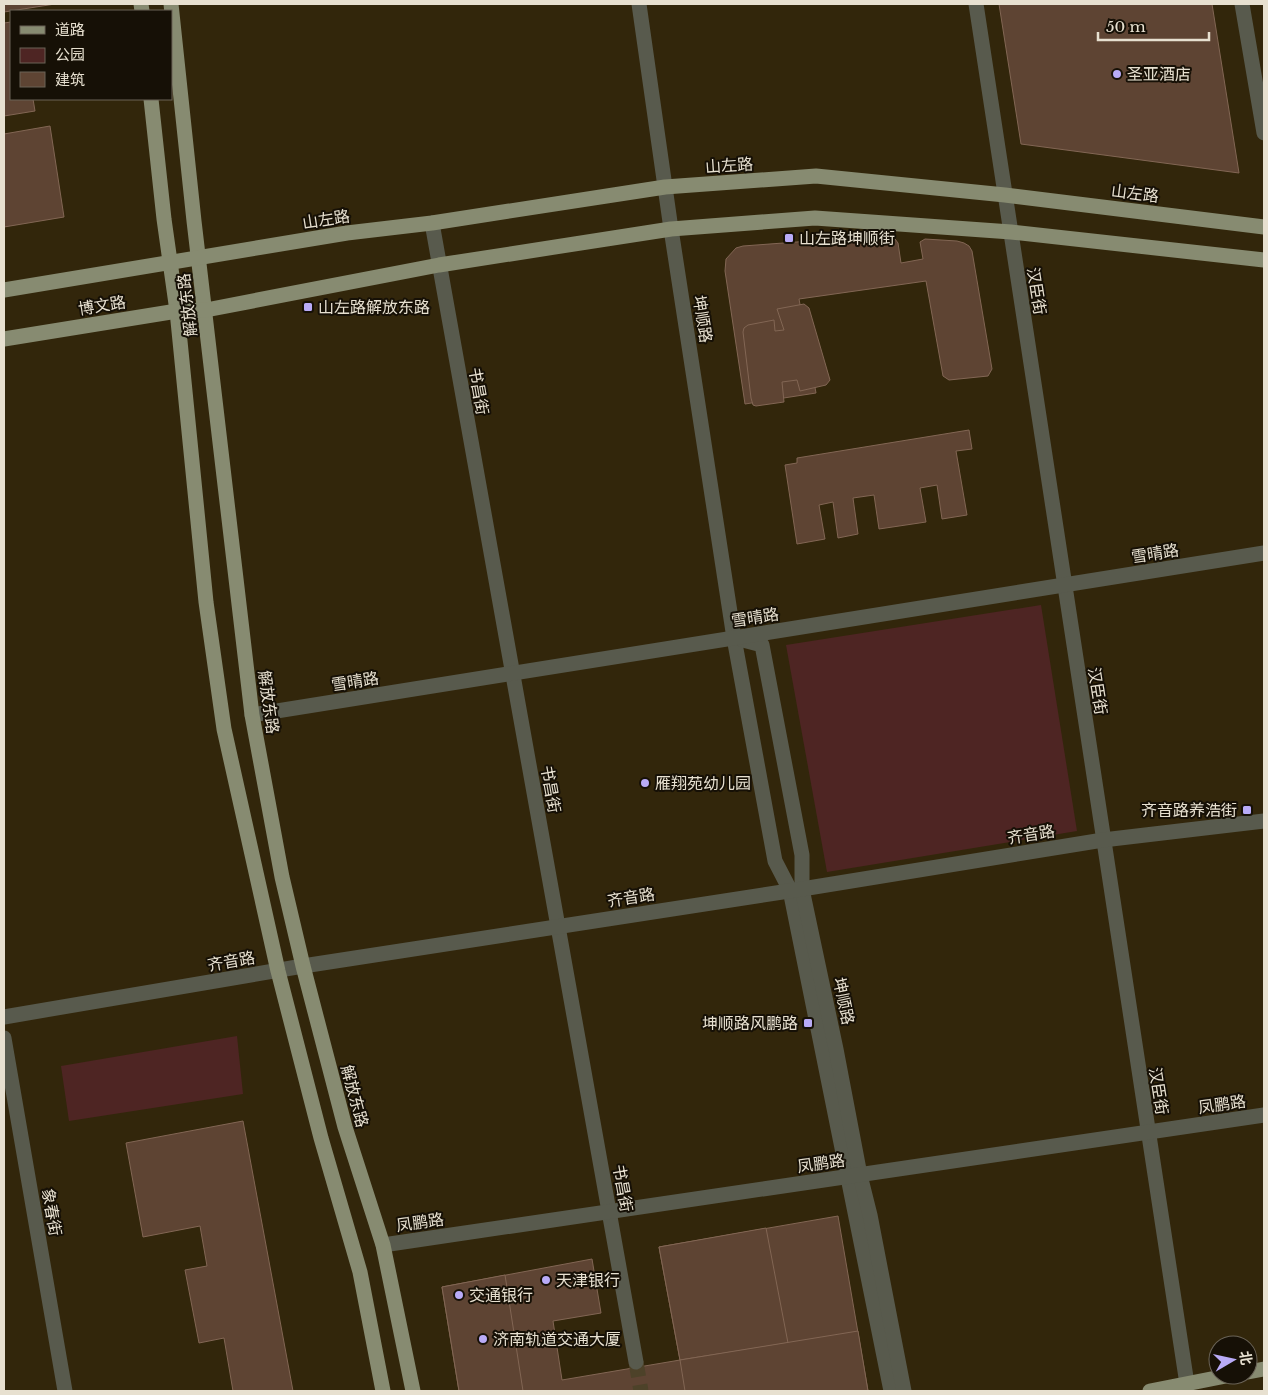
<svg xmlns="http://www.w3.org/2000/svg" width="1268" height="1395" font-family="'Libre Baskerville','Noto Sans SC',serif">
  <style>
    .green { fill: #4e2523 }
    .building { fill: #5e4433; stroke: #826654 }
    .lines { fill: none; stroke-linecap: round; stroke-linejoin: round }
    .minor-tunnel { stroke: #4d4229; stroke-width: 15; stroke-dasharray: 15 8; stroke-linecap: butt }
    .minor { stroke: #585a4d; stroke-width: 15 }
    .major { stroke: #878b71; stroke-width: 15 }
    .poi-dot { fill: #b9abf7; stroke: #161006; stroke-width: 2 }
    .labels { text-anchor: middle; stroke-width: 4; stroke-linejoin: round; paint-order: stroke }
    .poi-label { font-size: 16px; fill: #e7e0d0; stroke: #161006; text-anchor: start }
    .street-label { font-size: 16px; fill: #e7e0d0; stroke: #161006 }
  </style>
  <rect width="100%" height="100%" fill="#32260b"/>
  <g class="green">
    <path d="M1041,605l36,226 -250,41 -41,-227z"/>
    <path d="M237,1036l6,58 -174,27 -8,-55z"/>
  </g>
  <g class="building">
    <path d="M4,4h51l-51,8z"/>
    <path d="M999,4h213l27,169 -218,-29z"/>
    <path d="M11,22v77h22l2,12 -31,5v-93z"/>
    <path d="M50,126l14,91 -60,10v-93z"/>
    <path d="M837,239h58l3,4 3,20 22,-4 -3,-17 5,-3 32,2 7,2 5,3 3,5 20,118 -4,7 -39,4 -6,-4 -17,-95 -127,18 17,94 -71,11 -20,-133 1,-12 10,-11 7,-2z"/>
    <path d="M804,304l5,4 21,72 -4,5 -26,6 -3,-11 -15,2 2,20 -28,4 -3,-1 -2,-7 -8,-66 1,-4 4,-3 26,-5 1,11 9,-1 -7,-21z"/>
    <path d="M969,430l3,19 -16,2 11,64 -25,4 -5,-34 -17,3 6,34 -47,7 -5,-34 -21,3 5,36 -20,4 -5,-36 -14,3 6,34 -28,5 -12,-79 12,-2v-5z"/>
    <path d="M243,1121l50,270h-60l-9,-53 -25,5 -14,-73 22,-4 -7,-40 -57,11 -17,-94z"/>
    <path d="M838,1216l30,175h-409l-17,-104 150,-28 9,54 -48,8 9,59 118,-20 -21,-113z"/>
    <path d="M766,1228l22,115 -108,17 -21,-113z"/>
    <path d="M505,1275l18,116h-64l-17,-104z"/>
    <path d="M858,1331l10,60h-183l-5,-31z"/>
  </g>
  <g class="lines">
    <path class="minor-tunnel" d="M636,1362l5,29"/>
    <g class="minor">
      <path d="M639,4l32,225 63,409 41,223 15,29 101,501"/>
      <path d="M976,4l211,1380"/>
      <path d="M1242,4l22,129"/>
      <path d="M432,223l204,1139"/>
      <path d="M743,640l19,5 40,210v34l34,160 24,126 10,40 34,176"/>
      <path d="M252,715l1012,-162"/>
      <path d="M4,1017l299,-51 499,-77 301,-49 161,-19"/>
      <path d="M4,1038l61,353"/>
      <path d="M383,1245l881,-130"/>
    </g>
    <g class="major">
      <path d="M141,4l1,7"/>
      <path d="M171,4l23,217 58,494 30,162 21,89 42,161 38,118 30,146"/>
      <path d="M151,99l13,120 13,92 29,291 18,127 54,242 43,167 39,134 23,119"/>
      <path d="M4,290l343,-57 85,-10 233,-36 151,-11 189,19 259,32"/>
      <path d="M4,339l173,-28 29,-1 233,-45 232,-36 144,-11 196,14 253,28"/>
      <path d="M1248,1372l16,-3"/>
      <path d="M1150,1391l81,-16"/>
    </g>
  </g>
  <g class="poi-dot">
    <circle cx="1117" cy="74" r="5"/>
    <rect x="784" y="233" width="10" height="10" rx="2.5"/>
    <rect x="303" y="302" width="10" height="10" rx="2.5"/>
    <circle cx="645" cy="783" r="5"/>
    <rect x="1242" y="805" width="10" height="10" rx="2.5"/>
    <rect x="803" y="1018" width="10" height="10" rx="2.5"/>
    <circle cx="546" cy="1280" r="5"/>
    <circle cx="459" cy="1295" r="5"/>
    <circle cx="483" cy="1339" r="5"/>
  </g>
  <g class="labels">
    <g class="poi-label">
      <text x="1127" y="80">圣亚酒店</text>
      <text x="799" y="244">山左路坤顺街</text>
      <text x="318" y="313">山左路解放东路</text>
      <text x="655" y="789">雁翔苑幼儿园</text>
      <text x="1237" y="816" text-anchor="end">齐音路养浩街</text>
      <text x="798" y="1029" text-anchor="end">坤顺路风鹏路</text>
      <text x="556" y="1286">天津银行</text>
      <text x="469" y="1301">交通银行</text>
      <text x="493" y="1345">济南轨道交通大厦</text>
    </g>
    <g class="street-label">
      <text transform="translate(729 165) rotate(-4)" y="6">山左路</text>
      <text transform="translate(1135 193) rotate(7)" y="6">山左路</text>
      <text transform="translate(326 219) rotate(-9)" y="6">山左路</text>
      <text transform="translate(1037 291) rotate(81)" y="6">汉臣街</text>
      <text transform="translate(102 305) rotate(-9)" y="6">博文路</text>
      <text transform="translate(187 305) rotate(-97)" y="6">解放东路</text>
      <text transform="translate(703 319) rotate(81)" y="6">坤顺路</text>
      <text transform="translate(479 391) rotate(80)" y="6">书昌街</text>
      <text transform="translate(1155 553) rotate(-9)" y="6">雪晴路</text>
      <text transform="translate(755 617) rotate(-9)" y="6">雪晴路</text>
      <text transform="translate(355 681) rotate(-9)" y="6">雪晴路</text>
      <text transform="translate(1098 691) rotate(81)" y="6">汉臣街</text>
      <text transform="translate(269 702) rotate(82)" y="6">解放东路</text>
      <text transform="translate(551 789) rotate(80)" y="6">书昌街</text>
      <text transform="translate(1031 834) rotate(-9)" y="6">齐音路</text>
      <text transform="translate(631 897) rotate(-9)" y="6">齐音路</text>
      <text transform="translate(231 961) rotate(-10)" y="6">齐音路</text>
      <text transform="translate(844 1001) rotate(78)" y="6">坤顺路</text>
      <text transform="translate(1159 1091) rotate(81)" y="6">汉臣街</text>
      <text transform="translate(355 1096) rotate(75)" y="6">解放东路</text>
      <text transform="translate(1222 1104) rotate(-8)" y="6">凤鹏路</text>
      <text transform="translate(821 1163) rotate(-8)" y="6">凤鹏路</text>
      <text transform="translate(623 1188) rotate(80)" y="6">书昌街</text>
      <text transform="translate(52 1212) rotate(80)" y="6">象春街</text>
      <text transform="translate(420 1222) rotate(-8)" y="6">凤鹏路</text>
    </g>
  </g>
  <rect width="1268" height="1395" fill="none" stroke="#e7e0d0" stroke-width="10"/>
  <rect x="10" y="10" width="162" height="90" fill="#161006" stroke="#6a6357"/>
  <rect x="20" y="26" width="25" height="8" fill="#878b71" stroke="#6a6357"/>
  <text x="55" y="35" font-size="15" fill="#e7e0d0">道路</text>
  <rect x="20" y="48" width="25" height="15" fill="#4e2523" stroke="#6a6357"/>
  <text x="55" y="60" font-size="15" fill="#e7e0d0">公园</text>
  <rect x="20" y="72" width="25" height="15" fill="#5e4433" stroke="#6a6357"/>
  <text x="55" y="85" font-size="15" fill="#e7e0d0">建筑</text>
  <g transform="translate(1233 1360) rotate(81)"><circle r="24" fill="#161006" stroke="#6a6357"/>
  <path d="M0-4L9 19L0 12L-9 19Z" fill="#b9abf7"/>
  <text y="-8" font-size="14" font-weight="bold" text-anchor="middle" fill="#e7e0d0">北</text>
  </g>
  <path d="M1098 32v8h111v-8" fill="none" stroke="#e7e0d0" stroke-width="2.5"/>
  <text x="1106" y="32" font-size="15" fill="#e7e0d0" stroke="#161006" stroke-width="4" paint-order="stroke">50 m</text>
</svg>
